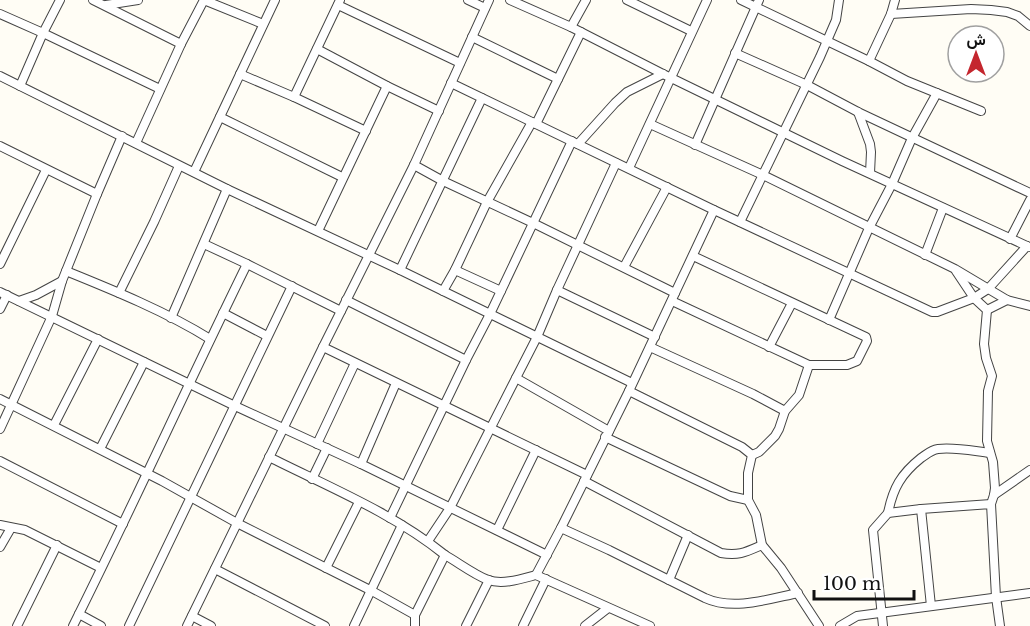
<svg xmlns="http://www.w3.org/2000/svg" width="1030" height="626" font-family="'Libre Baskerville',Vazirmatn,serif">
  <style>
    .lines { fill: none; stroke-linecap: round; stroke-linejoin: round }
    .street-casing { stroke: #444; stroke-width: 10 }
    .street { stroke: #fff; stroke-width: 8 }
  </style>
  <rect width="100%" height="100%" fill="#fffdf5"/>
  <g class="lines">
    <g class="street-casing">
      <g id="street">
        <path d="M93,0l88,44 23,-44 59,24"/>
        <path d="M468,0l17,8"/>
        <path d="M510,0l61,27 92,47 179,87 187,86"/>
        <path d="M627,0l64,31"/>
        <path d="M741,0l128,61 38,20 74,30"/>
        <path d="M106,5l32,-5"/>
        <path d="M338,5l122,58"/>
        <path d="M0,14l43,19 117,56"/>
        <path d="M891,14l80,-5 20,1 16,2 11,4 12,10"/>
        <path d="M571,27l15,-27"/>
        <path d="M472,37l86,42"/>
        <path d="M317,49l70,37 52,25"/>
        <path d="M735,53l72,32 51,27 172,81"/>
        <path d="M869,61l22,-47 4,-14"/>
        <path d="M240,74l54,23 72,34"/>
        <path d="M0,76l227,113 173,81 232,113"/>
        <path d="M451,83l263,127 218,102h5l37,-14 14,-9 39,-43"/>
        <path d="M20,86l23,-53 17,-33"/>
        <path d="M294,97l46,-97"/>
        <path d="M858,112l12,32 1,8 -1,21"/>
        <path d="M220,117l122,60"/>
        <path d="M536,124l45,-92"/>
        <path d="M650,124l113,51 192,94 52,31 23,6"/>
        <path d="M136,143l45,-99"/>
        <path d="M578,144l37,-41 12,-11 36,-18"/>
        <path d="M695,145l64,-145"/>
        <path d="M0,146l97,48"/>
        <path d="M616,163l-59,127 98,47"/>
        <path d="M414,165l29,16 90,42 142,70"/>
        <path d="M629,168l78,-168"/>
        <path d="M194,172l81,-172"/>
        <path d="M740,222l80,-165 16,-37 3,-20"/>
        <path d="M318,231l69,-145"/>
        <path d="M1010,239l20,-39"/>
        <path d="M204,244l43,20 94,47"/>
        <path d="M925,255l18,-47"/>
        <path d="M0,264l46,-94"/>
        <path d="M624,267l43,-80"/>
        <path d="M400,270l82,-172"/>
        <path d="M455,270l46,21"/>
        <path d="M66,271c47,19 101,41 144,68"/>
        <path d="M956,271l18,27 13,12 -3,34 2,14 6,18 -4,15 -1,50 6,21 2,26 -1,7 -3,9"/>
        <path d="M557,290l-20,47 -21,41 93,53"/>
        <path d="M443,291l12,-21 32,-68 45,-80"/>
        <path d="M0,292l235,114 126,58 186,91"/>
        <path d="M119,293l35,-71 25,-56"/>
        <path d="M346,300l120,60"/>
        <path d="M19,301l17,-6 26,-14"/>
        <path d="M672,301l137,64h38l10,-4 10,-20 -1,-4 -173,-81"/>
        <path d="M0,309l7,-14"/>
        <path d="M987,310l20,-10"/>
        <path d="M223,313l44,23"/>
        <path d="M171,318l56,-129"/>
        <path d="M829,320l40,-92 23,-44 20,-46 25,-45"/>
        <path d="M323,347l264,128"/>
        <path d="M650,347l103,47 32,17"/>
        <path d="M769,347l23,-44"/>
        <path d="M629,391l113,56 10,8 -4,18v27l8,15 6,30 19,23 38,58"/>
        <path d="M0,399l162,82 75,42 135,68 43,24v11"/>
        <path d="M54,425l44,-86"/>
        <path d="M0,429l52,-113 10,-35 35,-87 25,-58"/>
        <path d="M605,437l125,59 18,4"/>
        <path d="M317,444l38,-81"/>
        <path d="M100,449l44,-87"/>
        <path d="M752,455l7,-3 16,-16 4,-7 6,-18 14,-16 10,-30"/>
        <path d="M269,457c60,30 124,56 176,98"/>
        <path d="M0,461l123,63"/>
        <path d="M361,464l35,-81"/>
        <path d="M312,479l15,-31"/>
        <path d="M584,481l137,72c18,3 25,-1 41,-8"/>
        <path d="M994,495l36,-25"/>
        <path d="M888,513c5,-25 13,-39 33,-55 6,-4 10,-8 17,-9 17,-2 35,2 52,4"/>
        <path d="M390,518l76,-158 24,-46 82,-173"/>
        <path d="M0,525l25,5 76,38"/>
        <path d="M561,528l48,22 96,48c28,13 64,1 93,-5"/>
        <path d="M497,530l39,-80"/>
        <path d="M428,541l22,-33 66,-130"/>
        <path d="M0,547l11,-19"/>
        <path d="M326,568l33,-66"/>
        <path d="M215,569l110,57"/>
        <path d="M536,575l25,-47 68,-137 85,-181"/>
        <path d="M669,580l19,-45"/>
        <path d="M931,606l-10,-97 70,-5 5,93 4,29"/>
        <path d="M79,614l22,12"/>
        <path d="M415,615l30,-60c14,8 28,19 43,25 15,5 33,-1 48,-5l114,51"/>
        <path d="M192,616l19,10"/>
        <path d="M17,626l40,-81"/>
        <path d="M73,626c60,-120 115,-242 174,-362"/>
        <path d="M129,626l163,-340"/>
        <path d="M187,626l136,-279 91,-182 75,-165"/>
        <path d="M354,626l48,-101"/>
        <path d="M466,626l23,-46"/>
        <path d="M523,626l23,-47"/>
        <path d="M585,626l23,-18"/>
        <path d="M840,626l17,-10 173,-23"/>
        <path d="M883,626l-10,-96 15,-17 33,-4"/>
      </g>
    </g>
    <use href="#street" class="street"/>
  </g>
  <g transform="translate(976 54)"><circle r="28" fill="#ffffff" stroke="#a0a0a0" stroke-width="1.5"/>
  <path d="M0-4.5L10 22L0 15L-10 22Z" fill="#c4262e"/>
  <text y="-9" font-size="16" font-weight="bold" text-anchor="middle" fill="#111111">ش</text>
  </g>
  <path d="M814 590v9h100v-9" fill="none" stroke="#111111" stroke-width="3"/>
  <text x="823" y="590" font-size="18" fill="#111111" stroke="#ffffff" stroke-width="4.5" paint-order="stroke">100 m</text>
</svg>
